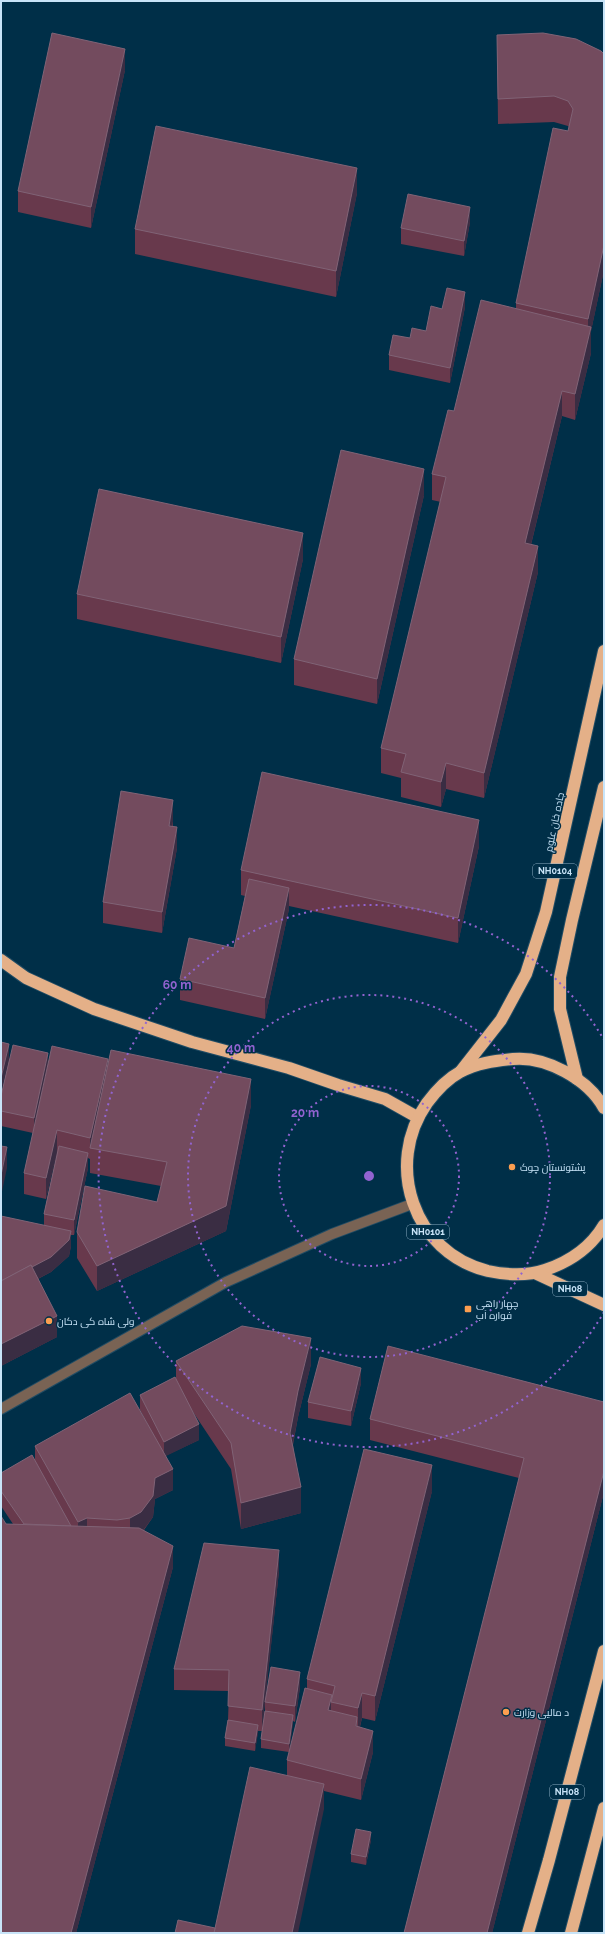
<svg xmlns="http://www.w3.org/2000/svg" width="605" height="1934" font-family="Raleway,Cairo,sans-serif">
  <style>
    .lines { fill: none; stroke-linecap: round; stroke-linejoin: round }
    .minor-casing { stroke: #204c64; stroke-width: 12 }
    .highway-casing { stroke: #204c64; stroke-width: 14 }
    .minor { stroke: #796354; stroke-width: 10 }
    .highway { stroke: #e4b088; stroke-width: 12 }
    .wall { fill: #68394c }
    .shaded-wall { fill: #3a2d43 }
    .building { fill: #734b5e; stroke: #806376 }
    .ring { fill: none; stroke: #9263d0; stroke-width: 2; stroke-dasharray: 2 4 }
    .poi-dot { fill: #fb9e50; stroke: #002f48; stroke-width: 1.5 }
    .labels { text-anchor: middle; stroke-width: 3; stroke-linejoin: round; paint-order: stroke }
    .shield { fill: #002f48; stroke: #8caec3; stroke-width: 1 }
    .shield-label { font-size: 9px; font-weight: bold; fill: #c8e4f8 }
    .street-label { font-size: 10px; fill: #c8e4f8; stroke: #002f48 }
    .poi-label { font-size: 10px; fill: #c8e4f8; stroke: #002f48; text-anchor: start }
    .centre { fill: #9263d0; stroke: #002f48; stroke-width: 2 }
    .ring-label { font-size: 12px; text-anchor: middle; font-weight: bold; fill: #9263d0; stroke: #002f48; stroke-width: 3; stroke-linejoin: round; paint-order: stroke }
  </style>
  <rect width="100%" height="100%" fill="#002f48"/>
  <g class="lines">
    <g class="minor-casing">
      <path id="minor" d="M1,1409l225,-127 106,-48 80,-30"/>
    </g>
    <g class="highway-casing">
      <g id="highway">
        <path d="M1,960l25,18 68,31 98,33 97,26 49,17 47,14 32,18"/>
        <path d="M461,1071l40,-51 25,-46 20,-62 58,-261"/>
        <path d="M577,1079l-17,-70v-32l12,-57 32,-133"/>
        <path d="M604,1108c-16,-29 -58,-52 -91,-49 -19,2 -36,4 -53,13 -13,7 -24,19 -33,31 -43,61 -14,150 61,168 19,4 39,5 57,-1 24,-8 46,-23 59,-45"/>
        <path d="M535,1273l69,32"/>
        <path d="M528,1933l21,-73 55,-209"/>
        <path d="M571,1933l33,-125"/>
      </g>
    </g>
    <use href="#minor" class="minor"/>
    <use href="#highway" class="highway"/>
  </g>
  <g class="wall">
    <path d="M497,35l107,19v216l-13,61v22l-16,67 -13,-4 -31,129 7,27 -54,226 -38,-9 -5,18 -40,-10v-19l-20,-5v-25l60,-246 -9,-2v-26l22,-63 62,-102v-6l53,-176 -1,-1 -14,-4 -56,2z"/>
    <path d="M125,70l-34,158 -73,-16v-21z"/>
    <path d="M357,193l-21,104 -201,-43v-25z"/>
    <path d="M470,222l-6,34 -63,-12v-16z"/>
    <path d="M465,307l-15,76 -61,-13v-15l37,-24 16,-22z"/>
    <path d="M424,495l-47,209 -83,-19v-26z"/>
    <path d="M303,559l-22,104 -204,-44v-25z"/>
    <path d="M173,821v5l4,22 -15,85 -59,-10v-21z"/>
    <path d="M479,846l-21,97 -169,-37v3l-24,110 -85,-19v-21l54,-31 11,-52 -4,-1v-25z"/>
    <path d="M9,1059l39,5h60l143,41 -25,126 -129,60 -20,-33v-26l80,-30 4,-16 -71,-13v-15v1l-2,-1v10l-14,67h-3v11l-2,10 -18,16 -13,7 19,58 -56,29 43,-141v-11l13,-62v-1l-11,48 -22,-5v-21l9,-40 -32,-7v-30z"/>
    <path d="M388,1346l216,146 -112,441h-88l115,-455 -149,-38v-21z"/>
    <path d="M176,1361l135,3 -13,53 -5,28 8,68 -60,16 -10,-60 -40,-60 8,31 -34,16 8,34 -18,9 -2,18 -9,13 29,37 -97,366h-75l5,-409h7l-12,-18v-33l34,-12v-15l113,-21 -8,-15v-15l36,-15z"/>
    <path d="M361,1383l-10,43 -43,-8v-16z"/>
    <path d="M432,1491l-57,230 -13,-3 -2,9 13,25 -12,48 -37,-9v18l-109,119 72,-153v-15l20,-72v-9z"/>
    <path d="M279,1571l-17,157 3,-17v-9l35,-15 -5,35 -2,-1 -4,31 -28,-4v-9l1,-8h-4l-3,20 -30,-5v-8l3,-18 1,-29 -55,-1v-21z"/>
    <path d="M371,1840l-5,25 -15,-3v-8z"/>
  </g>
  <g class="shaded-wall">
    <path d="M125,49v21l-34,158v-21z"/>
    <path d="M357,168v25l-21,104v-26z"/>
    <path d="M470,207v15l-6,34v-15z"/>
    <path d="M604,245v25l-13,61v22l-16,67v-26l13,-55v-20z"/>
    <path d="M465,292v15l-15,76v-15z"/>
    <path d="M562,391v25l-37,153v-26z"/>
    <path d="M424,469v26l-47,209v-25z"/>
    <path d="M303,533v26l-22,104v-26z"/>
    <path d="M538,546v26l-54,226v-25z"/>
    <path d="M446,763v26l-5,18v-25z"/>
    <path d="M173,800v21l-4,26v-21z"/>
    <path d="M479,820v26l-21,97v-25z"/>
    <path d="M177,827v21l-15,85v-21z"/>
    <path d="M289,888v21l-24,110v-21z"/>
    <path d="M9,1044v16l-8,33v-15z"/>
    <path d="M48,1053v15l-14,65v-15z"/>
    <path d="M108,1059v22l-18,67v11v-21z"/>
    <path d="M251,1079v26l-25,126 -129,60v-25l129,-60z"/>
    <path d="M57,1130v21l-11,48v-21z"/>
    <path d="M7,1147v21l-6,28v-21z"/>
    <path d="M88,1153v15l-14,67v-15z"/>
    <path d="M71,1231v15l-2,10 -18,16 -49,25v-16z"/>
    <path d="M57,1316v21l-56,29v-22z"/>
    <path d="M311,1338v26l-13,53 -8,41v-25l8,-42z"/>
    <path d="M361,1368v15l-10,43v-15z"/>
    <path d="M199,1424v16l-35,17v-15z"/>
    <path d="M432,1465v26l-57,230v-25z"/>
    <path d="M173,1469v21l-18,9 -2,18 -12,16 -11,6v-21l25,-40z"/>
    <path d="M604,1471v21l-112,441h-5z"/>
    <path d="M301,1487v26l-60,16v-26z"/>
    <path d="M87,1518v22l-9,3v-21z"/>
    <path d="M173,1546v21l-97,366h-5z"/>
    <path d="M279,1550v21l-17,160v-21z"/>
    <path d="M300,1672v15l-5,35v-16z"/>
    <path d="M362,1693v25l-4,15v-25z"/>
    <path d="M332,1695v7h-1v16l-3,-8z"/>
    <path d="M293,1715v8l-4,29v-8z"/>
    <path d="M357,1717v21l-1,-12z"/>
    <path d="M258,1725v8l-3,18v-8z"/>
    <path d="M373,1731v21l-12,48v-21z"/>
    <path d="M324,1784v25l-26,124h-6z"/>
    <path d="M371,1832v8l-5,25v-8z"/>
  </g>
  <g class="building">
    <path d="M52,33l73,16 -34,158 -73,-16z"/>
    <path d="M543,33l33,6 25,12 3,3v191l-16,74 -72,-16 37,-175 15,3 5,-22 -5,-8 -14,-5 -56,3 -1,-64z"/>
    <path d="M156,126l201,42 -21,103 -201,-42z"/>
    <path d="M408,194l62,13 -6,34 -63,-13z"/>
    <path d="M447,288l18,4 -15,76 -61,-13 4,-20 17,3 2,-10 14,3 5,-25 11,3z"/>
    <path d="M481,300l110,27 -16,67 -13,-3 -37,152 13,3 -54,227 -38,-10 -5,19 -40,-10 5,-18 -25,-6 65,-271 -14,-3 16,-64 6,1z"/>
    <path d="M341,450l83,19 -47,210 -83,-20z"/>
    <path d="M99,489l204,44 -22,104 -204,-43z"/>
    <path d="M262,772l217,48 -21,98 -217,-48z"/>
    <path d="M121,791l52,9 -4,26 8,1 -15,85 -59,-10z"/>
    <path d="M249,879l40,9 -24,110 -85,-19 9,-41 45,10z"/>
    <path d="M1,1042l8,2 -8,34z"/>
    <path d="M13,1045l35,8 -14,65 -33,-7v-15z"/>
    <path d="M52,1046l56,13 -18,79 -33,-8 -11,48 -22,-5z"/>
    <path d="M111,1050l140,29 -25,127 -129,60 -20,-34 8,-46 72,16 10,-40 -77,-14z"/>
    <path d="M1,1146l6,1 -6,28z"/>
    <path d="M59,1146l29,7 -14,67 -30,-6z"/>
    <path d="M1,1216l70,15 -2,9 -18,17 -19,10 -1,-2 -30,16z"/>
    <path d="M31,1265l26,51 -56,28v-63z"/>
    <path d="M242,1326l69,12 -13,53 -8,42 11,54 -60,16 -10,-60 -55,-82z"/>
    <path d="M388,1346l216,56v69l-117,462h-83l120,-475 -154,-39z"/>
    <path d="M320,1357l41,11 -10,43 -43,-9z"/>
    <path d="M175,1377l24,47 -35,18 -24,-47z"/>
    <path d="M130,1393l43,76 -18,9 -2,18 -12,16 -11,6 -13,2 -30,-2 -9,4 -43,-76z"/>
    <path d="M364,1449l68,16 -57,231 -13,-3 -4,15 -27,-6 4,-16 -28,-7z"/>
    <path d="M32,1455l39,71 -47,-2 -23,-33v-18z"/>
    <path d="M1,1516l5,8 133,4 34,18 -102,387h-70z"/>
    <path d="M204,1543l75,7 -17,160 -34,-4 1,-36 -55,-1z"/>
    <path d="M271,1667l29,5 -5,34 -30,-4z"/>
    <path d="M305,1688l27,7 -4,15 29,7 -1,9 17,5 -12,48 -74,-19z"/>
    <path d="M265,1711l28,4 -4,29 -28,-5z"/>
    <path d="M228,1720l30,5 -3,18 -30,-5z"/>
    <path d="M250,1767l74,17 -32,149h-78z"/>
    <path d="M356,1829l15,3 -5,25 -15,-3z"/>
    <path d="M178,1920l37,8 -1,5h-39z"/>
  </g>
  <g class="ring">
    <circle cx="369" cy="1176" r="90"/>
    <circle cx="369" cy="1176" r="181"/>
    <path d="M604 1312A271 271 0 1 1 604 1040"/>
  </g>
  <g class="poi-dot">
    <circle cx="512" cy="1167" r="4"/>
    <rect x="464" y="1305" width="8" height="8" rx="2"/>
    <circle cx="49" cy="1321" r="4"/>
    <circle cx="506" cy="1712" r="4"/>
  </g>
  <g class="labels">
    <g class="shield">
      <rect x="533" y="864" width="44" height="14" rx="3"/>
      <rect x="407" y="1225" width="42" height="14" rx="3"/>
      <rect x="553" y="1282" width="34" height="14" rx="3"/>
      <rect x="550" y="1785" width="34" height="14" rx="3"/>
    </g>
    <g class="shield-label">
      <text x="555" y="874">NH0104</text>
      <text x="428" y="1235">NH0101</text>
      <text x="570" y="1292">NH08</text>
      <text x="567" y="1795">NH08</text>
    </g>
    <g class="street-label">
      <text transform="translate(554 822) rotate(-78)" y="4">جادہ خان علوم</text>
    </g>
    <g class="poi-label">
      <text x="520" y="1171">پشتونستان چوک</text>
      <text x="476" y="1307">چهار راهی<tspan x="476" dy="12">فواره آب</tspan></text>
      <text x="57" y="1325">ولی شاہ کی دکان</text>
      <text x="514" y="1716">د مالیی وزارت</text>
    </g>
  </g>
  <circle cx="369" cy="1176" r="6" class="centre"/>
  <g class="ring-label">
    <text x="177" y="989">60 m</text>
    <text x="241" y="1052">40 m</text>
    <text x="305" y="1117">20 m</text>
  </g>
  <rect width="605" height="1934" fill="none" stroke="#c8e4f8" stroke-width="4"/>
</svg>
